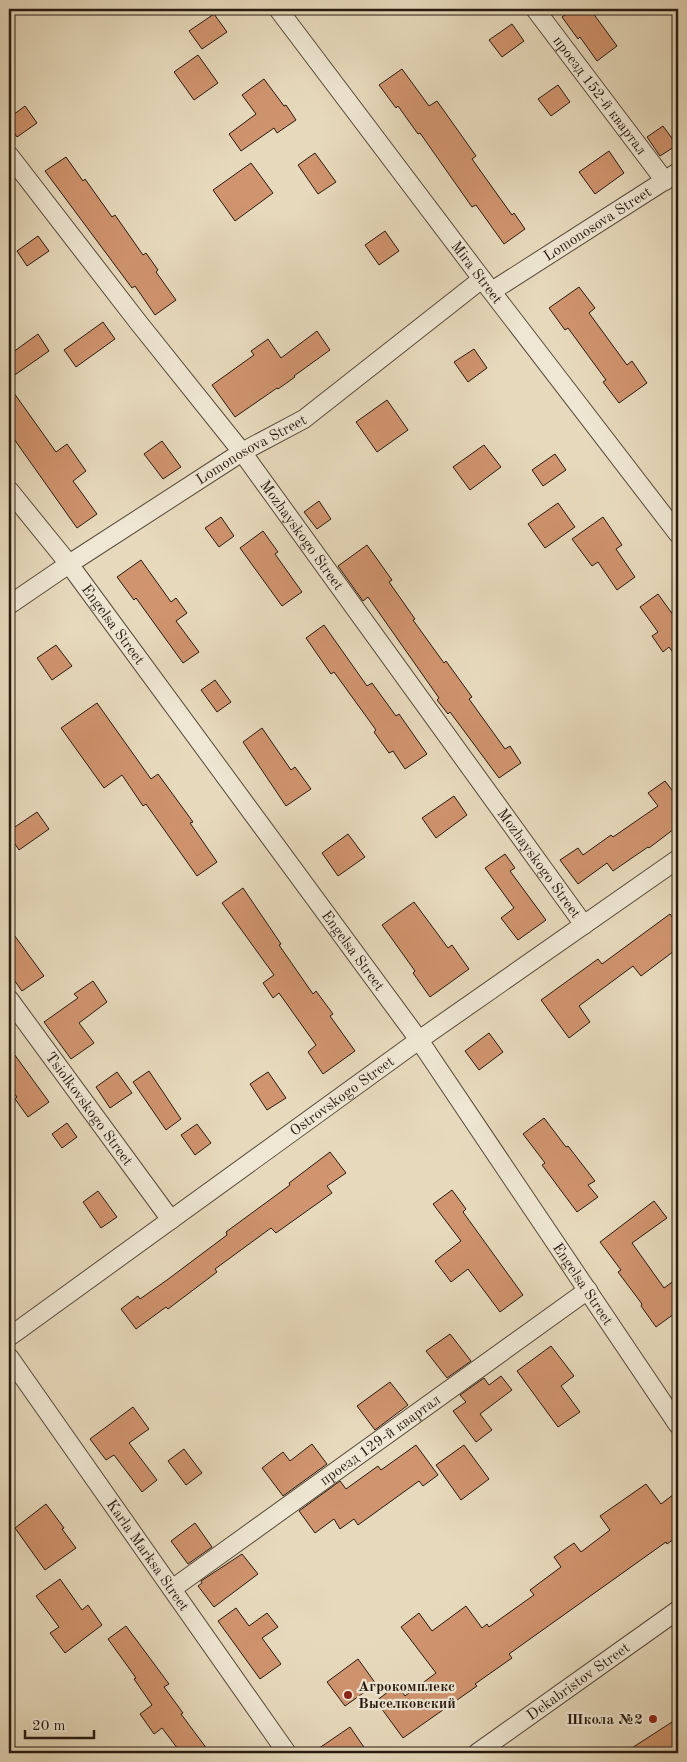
<svg xmlns="http://www.w3.org/2000/svg" width="687" height="1762" font-family="'Old Standard TT',serif">
  <style>
    .building { fill: #d0946e; stroke: #271a10 }
    .lines { fill: none; stroke-linecap: round; stroke-linejoin: round }
    .street-casing { stroke: #574a3b; stroke-width: 20 }
    .street { stroke: #efe7d3; stroke-width: 18 }
    .poi-dot { fill: #8f2418; stroke: #efe7d3; stroke-width: 2 }
    .labels { text-anchor: middle; stroke-width: 4.5; stroke-linejoin: round; paint-order: stroke }
    .street-label { font-size: 15px; fill: #271a10; stroke: #efe7d3 }
    .poi-label { font-size: 15px; font-weight: bold; fill: #271a10; stroke: #efe7d3; text-anchor: start }
  </style>
  <rect width="100%" height="100%" fill="#e7dabc"/>
  <filter id="stains"><feTurbulence type="fractalNoise" baseFrequency=".004" numOctaves="4"/><feColorMatrix values="0 0 0 0 .2 0 0 0 0 .09 0 0 0 0 .02 0 0 0 .5 -.17"/></filter>
  <radialGradient id="worn" r=".72"><stop offset=".6" stop-color="#630" stop-opacity="0"/><stop offset="1" stop-color="#630" stop-opacity=".3"/></radialGradient>
  <g class="building">
    <path d="M574,9h16l27,37 -20,15 -17,-24 -2,2 -16,-22z"/>
    <path d="M214,14l13,18 -25,17 -13,-18z"/>
    <path d="M512,24l12,17 -22,16 -13,-17z"/>
    <path d="M198,55l20,28 -24,17 -20,-28z"/>
    <path d="M402,69l27,37 8,-5 39,55 -4,3 40,56 2,-2 11,16 -21,15 -28,-39 -4,2 -52,-74 -2,1 -20,-28 -2,2 -17,-23z"/>
    <path d="M264,79l20,27 2,-1 10,15 -19,13 -3,-5 -33,23 -12,-17 27,-20 -14,-19z"/>
    <path d="M558,85l12,17 -19,14 -13,-17z"/>
    <path d="M25,106l12,17 -20,14 -8,-12v-7z"/>
    <path d="M663,126l14,19 -17,11 -13,-19z"/>
    <path d="M609,151l15,22 -29,21 -16,-22z"/>
    <path d="M315,153l21,29 -18,12 -20,-29z"/>
    <path d="M66,157l17,24 2,-2 27,38 3,-2 28,40 3,-2 12,17 -2,2 20,28 -21,15 -20,-29 -3,2 -87,-117z"/>
    <path d="M251,163l22,30 -38,28 -22,-31z"/>
    <path d="M385,231l14,20 -20,14 -14,-20z"/>
    <path d="M38,236l11,15 -22,15 -10,-15z"/>
    <path d="M579,287l16,21 -6,5 38,52 5,-4 15,22 -28,20 -16,-21 3,-2 -38,-52 -3,2 -16,-22z"/>
    <path d="M103,322l12,17 -39,28 -12,-17z"/>
    <path d="M317,331l13,19 -36,26 1,1 -17,12 -1,-1 -42,29 -23,-32 42,-30 -3,-4 17,-12 13,19z"/>
    <path d="M38,334l11,17 -40,28v-24z"/>
    <path d="M474,349l13,19 -19,14 -14,-20z"/>
    <path d="M9,386l47,66 11,-8 19,27 -13,10 24,33 -20,14 -68,-96z"/>
    <path d="M387,400l21,30 -31,22 -21,-30z"/>
    <path d="M162,441l19,26 -18,12 -19,-25z"/>
    <path d="M484,445l17,22 -31,23 -17,-23z"/>
    <path d="M555,454l11,16 -23,16 -11,-16z"/>
    <path d="M319,501l12,18 -14,10 -13,-17z"/>
    <path d="M558,503l17,24 -30,21 -17,-24z"/>
    <path d="M221,517l13,19 -15,11 -14,-19z"/>
    <path d="M603,517l19,28 -6,4 19,28 -18,13 -19,-28 -6,4 -20,-27z"/>
    <path d="M263,531l15,21 -3,2 27,38 -20,14 -42,-58z"/>
    <path d="M367,545l25,35 -3,2 26,37 -2,1 31,43 2,-2 26,36 -3,2 36,50 5,-3 11,17 -22,15 -49,-66 -2,2 -11,-14 2,-2 -71,-101 -5,4 -25,-35z"/>
    <path d="M141,560l30,42 5,-4 11,15 -11,8 23,31 -16,11 -47,-65 -2,2 -17,-23z"/>
    <path d="M658,594l18,25 2,-1v42l-9,-13 -6,5 -11,-16 6,-4 -18,-25z"/>
    <path d="M324,625l43,61 5,-3 24,33 3,-2 28,40 -22,15 -12,-18 -4,2 -15,-21 2,-2 -42,-58 -3,2 -25,-36z"/>
    <path d="M56,645l16,21 -20,14 -15,-22z"/>
    <path d="M215,680l16,22 -14,10 -16,-22z"/>
    <path d="M97,703l54,76 7,-5 35,48 -3,1 27,39 -20,14 -51,-72 -3,2 -21,-31 -18,13 -43,-60z"/>
    <path d="M262,728l29,42 4,-3 16,22 -25,17 -43,-64z"/>
    <path d="M665,781l10,13 3,-2v43l-4,-6 -25,19 -1,-1 -35,24 -6,-8 -29,21 -18,-24 18,-12 5,7 28,-20 2,2 45,-31 -10,-13z"/>
    <path d="M454,796l13,19 -31,23 -14,-20z"/>
    <path d="M37,812l12,17 -30,21 -10,-15v-4z"/>
    <path d="M348,834l17,23 -27,19 -16,-23z"/>
    <path d="M505,854l10,14 -5,3 36,49 -28,20 -17,-22 13,-10 -29,-40z"/>
    <path d="M243,888l38,56 -2,1 34,49 3,-3 17,23 -3,2 25,35 -32,23 -15,-22 8,-7 -37,-52 -6,5 -10,-15 11,-8 -52,-72z"/>
    <path d="M414,902l34,46 4,-3 17,24 -39,28 -17,-24 2,-2 -33,-46z"/>
    <path d="M670,914l8,11v23l-37,28 -8,-10 -54,40 11,16 -21,16 -28,-38 57,-41 4,5z"/>
    <path d="M9,928l35,48 -22,15 -13,-18z"/>
    <path d="M93,981l14,21 -28,21 15,20 -23,16 -27,-37 34,-24 -4,-4z"/>
    <path d="M489,1033l14,19 -24,18 -14,-19z"/>
    <path d="M9,1047l40,55 -21,15 -13,-18 2,-2 -8,-11z"/>
    <path d="M149,1071l32,48 -15,11 -33,-48z"/>
    <path d="M117,1072l15,21 -22,15 -14,-21z"/>
    <path d="M268,1072l18,26 -19,12 -17,-26z"/>
    <path d="M544,1118l22,29 2,-1 27,35 -7,4 10,12 -21,15 -35,-47 3,-2 -22,-29z"/>
    <path d="M67,1123l10,14 -15,11 -10,-14z"/>
    <path d="M197,1124l14,19 -16,12 -14,-20z"/>
    <path d="M330,1152l16,21 -19,13 5,7 -56,40 -5,-5 -56,41 2,3 -49,37 -2,-2 -30,22 -15,-20 17,-13 2,3 27,-19 60,-45 -1,-3 64,-47 -1,-2z"/>
    <path d="M452,1190l14,19 -3,3 60,83 -23,17 -32,-43 -17,13 -16,-21 26,-20 -28,-37z"/>
    <path d="M98,1191l19,26 -16,11 -18,-26z"/>
    <path d="M654,1201l13,17 -35,25 32,45 14,-10v33l-22,16 -15,-21 1,-2 -24,-32 3,-2 -21,-28z"/>
    <path d="M450,1334l21,27 -24,17 -21,-27z"/>
    <path d="M551,1346l23,30 -13,10 19,26 -22,15 -41,-56z"/>
    <path d="M501,1376l11,14 -32,24 12,16 -16,12 -23,-31 13,-9 -6,-7 24,-17 5,7z"/>
    <path d="M390,1382l18,23 -33,25 -18,-24z"/>
    <path d="M133,1407l16,22 -20,14 28,37 -15,12 -28,-37 -8,5 -16,-21z"/>
    <path d="M312,1444l15,20 -44,32 -21,-28 21,-16 7,9z"/>
    <path d="M416,1445l22,30 -15,11 -4,-5 -61,44 -4,-6 -14,10 -6,-10 -19,14 -16,-22 41,-30 6,8 32,-23 3,4z"/>
    <path d="M464,1445l25,34 -28,21 -25,-35z"/>
    <path d="M184,1449l18,24 -16,12 -18,-24z"/>
    <path d="M646,1484l15,20 17,-13v45l-11,8 -1,-2 -157,112 3,4 -37,26 2,2 -74,52 -27,-37 21,-16 8,11 31,-23 -35,-46 18,-14 13,18 34,-25 16,22 5,-4 2,3 45,-32 -4,-5 31,-23 -7,-10 20,-14 7,9 29,-22 -10,-14z"/>
    <path d="M46,1504l18,24 -2,1 14,19 -31,22 -30,-42z"/>
    <path d="M195,1523l17,24 -24,17 -17,-23z"/>
    <path d="M242,1554l16,20 -44,33 -16,-21 4,-3 -1,-2z"/>
    <path d="M60,1579l22,31 6,-5 14,20 -37,28 -15,-20 9,-6 -23,-31z"/>
    <path d="M236,1608l13,18 18,-13 11,14 -16,11 19,26 -21,15 -42,-58z"/>
    <path d="M126,1626l43,58 -5,3 19,26 -2,1 29,39h-29l-19,-25 -8,6 -14,-20 12,-9 -18,-26 2,-1 -28,-39z"/>
    <path d="M358,1659l18,25 -31,22 -18,-24z"/>
    <path d="M672,1722l6,10v21h-54z"/>
    <path d="M350,1727l18,26h-56z"/>
  </g>
  <g class="lines">
    <g class="street-casing">
      <g id="street">
        <path id="s1" d="M278,9l204,270 196,255"/>
        <path id="s2" d="M535,9l130,172"/>
        <path id="s3" d="M9,155l129,167 104,130 342,473"/>
        <path id="s4" d="M492,291l186,-119"/>
        <path id="s5" d="M9,490l60,74 350,476 259,385"/>
        <path id="s6" d="M9,605l60,-41 173,-112 62,-33 178,-140"/>
        <path id="s7" d="M9,999l162,221"/>
        <path id="s8" d="M9,1337l410,-297 259,-181"/>
        <path id="s9" d="M9,1357l278,396"/>
        <path id="s10" d="M172,1589l416,-299"/>
        <path id="s11" d="M477,1753l201,-143"/>
      </g>
    </g>
    <use href="#street" class="street"/>
  </g>
  <g class="poi-dot">
    <circle cx="348" cy="1695" r="5"/>
    <circle cx="653" cy="1719" r="5"/>
  </g>
  <g class="labels">
    <g class="street-label">
      <text dy="5" stroke="none"><textPath href="#s2" startOffset="108">проезд 152-й квартал</textPath></text>
      <text dy="5" stroke="none"><textPath href="#s4" startOffset="125">Lomonosova Street</textPath></text>
      <text dy="5" stroke="none"><textPath href="#s1" startOffset="330">Mira Street</textPath></text>
      <text dy="5" stroke="none"><textPath href="#s6" startOffset="288">Lomonosova Street</textPath></text>
      <text dy="5" stroke="none"><textPath href="#s3" startOffset="480">Mozhayskogo Street</textPath></text>
      <text dy="5" stroke="none"><textPath href="#s5" startOffset="170">Engelsa Street</textPath></text>
      <text dy="5" stroke="none"><textPath href="#s3" startOffset="885">Mozhayskogo Street</textPath></text>
      <text dy="5" stroke="none"><textPath href="#s5" startOffset="575">Engelsa Street</textPath></text>
      <text dy="5" stroke="none"><textPath href="#s8" startOffset="411">Ostrovskogo Street</textPath></text>
      <text dy="5" stroke="none"><textPath href="#s7" startOffset="136">Tsiolkovskogo Street</textPath></text>
      <text dy="5" stroke="none"><textPath href="#s5" startOffset="980">Engelsa Street</textPath></text>
      <text dy="5" stroke="none"><textPath href="#s10" startOffset="256">проезд 129-й квартал</textPath></text>
      <text dy="5" stroke="none"><textPath href="#s9" startOffset="242">Karla Marksa Street</textPath></text>
      <text dy="5" stroke="none"><textPath href="#s11" startOffset="124">Dekabristov Street</textPath></text>
    </g>
    <g class="poi-label">
      <text x="358" y="1691">Агрокомплекс<tspan x="358" dy="17">Выселковский</tspan></text>
      <text x="643" y="1724" text-anchor="end">Школа №2</text>
    </g>
  </g>
  <rect width="687" height="1762" fill="none" stroke="#e7dabc" stroke-width="30"/>
  <rect x="10" y="10" width="667" height="1742" fill="none" stroke="#271a10" stroke-width="2.5"/>
  <rect x="15" y="15" width="657" height="1732" fill="none" stroke="#271a10"/>
  <path d="M25 1730v8h69v-8" fill="none" stroke="#271a10" stroke-width="2.5"/>
  <text x="32" y="1730" font-size="15" fill="#271a10" stroke="#efe7d3" stroke-width="4" paint-order="stroke">20 m</text>
  <rect width="100%" height="100%" filter="url(#stains)"/>
  <rect width="100%" height="100%" fill="url(#worn)"/>
</svg>
